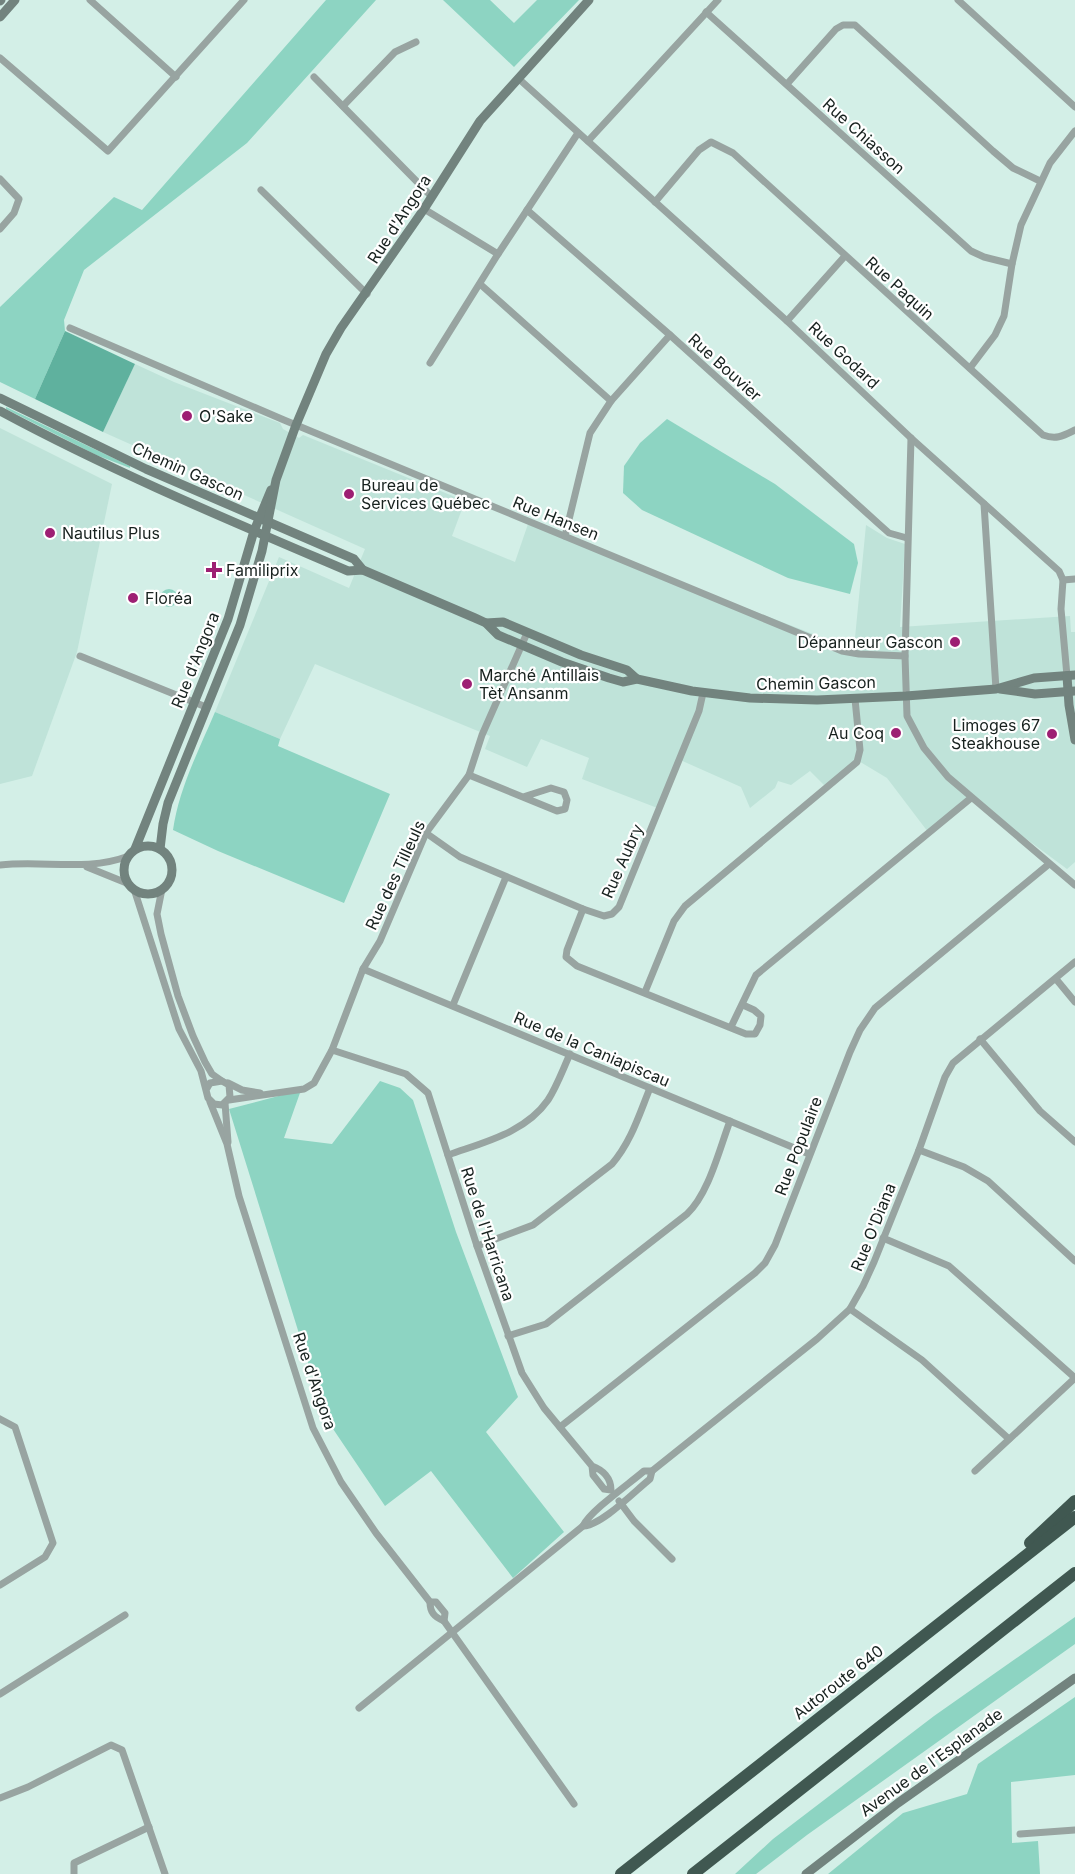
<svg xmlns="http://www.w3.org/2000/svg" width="1075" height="1874" font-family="Inter,sans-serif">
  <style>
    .built { fill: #bfe3d9 }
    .green { fill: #8dd4c2 }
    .water { fill: #5fb19e }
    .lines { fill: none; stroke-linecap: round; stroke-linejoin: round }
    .street { stroke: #98a4a1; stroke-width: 7 }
    .secondary { stroke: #72837e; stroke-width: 9 }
    .highway { stroke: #405851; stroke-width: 12 }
    .poi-dot { fill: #9d1f73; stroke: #fff; stroke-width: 2 }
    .labels { text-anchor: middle; stroke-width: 4.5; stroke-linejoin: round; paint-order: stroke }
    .street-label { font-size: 16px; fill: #17211e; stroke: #fff }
    .poi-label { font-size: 16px; fill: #17211e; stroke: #fff; text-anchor: start }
  </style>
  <rect width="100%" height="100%" fill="#d3efe7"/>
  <g class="built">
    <path d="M135,364l39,18 106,41 3,6 16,9 4,-3 162,66 -13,35 63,26 13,-38 311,120 15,4 12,-123 21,13 18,6 -5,83 170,-11 1,16h4v230l-8,7 -96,-71 -43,34 -41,-54 -30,-18 -32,26 -15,-15 -19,14 -13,-4 -3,7 -25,20 -9,-21 -63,-28 -18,50 -78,-30 7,-21 -48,-19 -14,28 -42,-18 5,-13 -175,-72 -35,75 -65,-27 64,-155 70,31 16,-39 -262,-117z"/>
    <path d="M0,428l112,56 -35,168 -45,124 -32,8z"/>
  </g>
  <g class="green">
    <path d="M326,0h50l-129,143 -163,127 -20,50 1,11 -30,68 -35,-17v-75l114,-110 28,13z"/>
    <path d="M443,0h47l24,23 23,-23h42l-65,67z"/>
    <path d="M6,407l124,59v2l-34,-13 -90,-46z"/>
    <path d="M667,419l108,65 79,60 4,19 -8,31 -62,-16 -146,-68 -19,-17 1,-27 16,-23z"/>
    <circle cx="169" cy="598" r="9"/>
    <path d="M215,712l65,27 -2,7 112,48 -46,109 -126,-52 -45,-21c6,-42 26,-80 42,-118z"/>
    <path d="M380,1081l20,7 13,12 43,132 62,165 -32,35 78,100 -51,46 -82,-107 -46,35 -60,-89 -96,-308 72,-19 -17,48 48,6z"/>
    <path d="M1075,1617v27l-268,191 -51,39h-21l38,-35 161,-123z"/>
    <path d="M1075,1697v78l-64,7 1,61 26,-2 2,33h-212l75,-61 64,-19 11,-30z"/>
  </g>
  <path class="water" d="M65,331l70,33 -32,68 -68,-33z"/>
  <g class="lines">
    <g class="street">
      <path d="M90,0l86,77"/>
      <path d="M958,0l117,107"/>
      <path d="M706,12l265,239 13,6 28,7"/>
      <path d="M0,58l108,93 136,-151"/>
      <path d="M314,77l118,120"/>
      <path d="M519,79l268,242 124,117 148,133 4,9 -2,29 6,67"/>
      <path d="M787,84l49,-55 7,-4h12l138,126 20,17 27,13"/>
      <path d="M343,106l52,-54 21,-10"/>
      <path d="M588,141l130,-141"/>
      <path d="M0,179l19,20 -5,14 -14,16"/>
      <path d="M261,190l106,104"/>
      <path d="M655,202l44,-52 12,-8 22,11 310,282c13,5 20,1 32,-5"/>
      <path d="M424,209l74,45"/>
      <path d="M527,210l143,125 210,190 9,8 18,5"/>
      <path d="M480,284l131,117"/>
      <path d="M787,321l58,-65"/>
      <path d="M70,328l214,92 558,231 17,3 46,2"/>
      <path d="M430,363l68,-109 80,-121"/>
      <path d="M970,368l25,-33 9,-19 8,-52 9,-39 29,-62 25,-32"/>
      <path d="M911,438l-6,218 2,60 17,32 24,29 127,108"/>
      <path d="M984,504l12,185"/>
      <path d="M565,536l25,-103 21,-32 59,-66"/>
      <path d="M1063,580l12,-1"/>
      <path d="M80,656l126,51"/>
      <path d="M469,775l88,36 8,-2 2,-9 -3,-8 -13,-4 -28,9"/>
      <path d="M426,833l34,24 123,52 21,7 8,-2 7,-7 80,-196 4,-18"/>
      <path d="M0,865c44,-5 86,7 129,-9"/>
      <path d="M87,867l42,17"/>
      <path d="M134,889l45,140 22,42 7,27 6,6 8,1 8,-8 -1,-12 -7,-4 -12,2 -4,7"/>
      <path d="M162,889l-5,25 4,20 17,62 15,40 12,26 7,12 10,7"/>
      <path d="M583,909l-16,41 -1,7 11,9 169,68h9l5,-9 1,-9 -7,-6 -11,-5"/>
      <path d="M363,969l446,185"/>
      <path d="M1056,979l19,23"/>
      <path d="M645,992l29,-71 11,-15 172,-144 3,-12 -5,-51"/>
      <path d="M453,1005l53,-128"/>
      <path d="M731,1027l25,-52 215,-177"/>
      <path d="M980,1039l60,72 35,31"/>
      <path d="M332,1050l74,24 22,19 49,153 45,127 22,35 48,58c11,4 19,12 19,24l-7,-1 -11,-14 -1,-9"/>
      <path d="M228,1083l14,7 18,3"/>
      <path d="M229,1100l75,-11 10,-6 18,-33 31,-81 17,-28 46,-108 43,-58 13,-40 45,-102"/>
      <path d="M210,1102l17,42 12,52 74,232 28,54 35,51 54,69h6l9,11 -1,8"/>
      <path d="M225,1103l3,39"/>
      <path d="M919,1150l45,17 24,14 87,80"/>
      <path d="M448,1155c36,-13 77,-22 100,-55 9,-14 15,-31 22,-46"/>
      <path d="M883,1238l66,28 126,112"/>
      <path d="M477,1246l56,-21 79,-61c19,-22 27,-49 38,-76"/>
      <path d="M850,1309l72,51 87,79"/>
      <path d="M508,1336l38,-12 141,-110c22,-21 32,-64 43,-93"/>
      <path d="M0,1419l15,8 38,116 -8,14 -45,28"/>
      <path d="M560,1427l195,-154 10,-10 10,-18 75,-193 10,-22 15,-22 174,-144"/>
      <path d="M975,1471l100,-93"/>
      <path d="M619,1501l15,20 38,38"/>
      <path d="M583,1526c18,0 52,-35 67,-47l2,-8 165,-132 33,-30 13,-23 11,-24 45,-112 26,-73 8,-14 122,-101"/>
      <path d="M430,1602c0,10 4,15 14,19l130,183"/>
      <path d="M0,1694l125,-79"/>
      <path d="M359,1708l224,-182c7,-15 46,-42 61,-55h8"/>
      <path d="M0,1798l28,-11 83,-42 11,5 43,124"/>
      <path d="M1020,1834l55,-4"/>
      <path d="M74,1874v-11l75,-36"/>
    </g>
    <g class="secondary">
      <path d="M0,1l1,-1"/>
      <path d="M0,17l15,-17"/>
      <path d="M0,398l146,71 208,90 9,11"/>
      <path d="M0,411c113,61 231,110 348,160l15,-1 112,48 11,5 12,12 64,27 47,16 14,4 14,-3 55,12 58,7 67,2 89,-4 90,-7 38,-11 41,-3"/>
      <path d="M486,623l17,-1 78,33 46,15 10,9"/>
      <path d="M1067,676l2,29 6,35"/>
      <path d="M1000,689l35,5 40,-3"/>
      <circle cx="148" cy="870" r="24"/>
      <path d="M135,849l93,-230 26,-88 17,-41"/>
      <path d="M160,849l3,-25 5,-21 72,-178 22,-74 14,-71 20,-55 30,-71 15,-26 83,-119 56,-88 109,-121"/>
      <path d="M806,1874l92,-71 177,-125"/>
    </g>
    <g class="highway">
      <path d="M1030,1543l45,-42"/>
      <path d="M621,1874l454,-357"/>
      <path d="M693,1874l382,-301"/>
    </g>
  </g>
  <g class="poi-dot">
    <circle cx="187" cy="416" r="6"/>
    <circle cx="349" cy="494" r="6"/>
    <circle cx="50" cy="533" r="6"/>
    <path d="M211 561h6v6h6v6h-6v6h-6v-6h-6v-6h6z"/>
    <circle cx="133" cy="598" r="6"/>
    <circle cx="955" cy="642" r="6"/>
    <circle cx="467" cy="684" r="6"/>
    <circle cx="896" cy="733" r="6"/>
    <circle cx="1052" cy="734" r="6"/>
  </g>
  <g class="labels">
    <g class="street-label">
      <text transform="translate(864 136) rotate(42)" y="6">Rue Chiasson</text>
      <text transform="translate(399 219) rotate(-57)" y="6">Rue d'Angora</text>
      <text transform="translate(900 288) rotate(42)" y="6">Rue Paquin</text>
      <text transform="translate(844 355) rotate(43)" y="6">Rue Godard</text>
      <text transform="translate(725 367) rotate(42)" y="6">Rue Bouvier</text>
      <text transform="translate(188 471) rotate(24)" y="6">Chemin Gascon</text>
      <text transform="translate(556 518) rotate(22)" y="6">Rue Hansen</text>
      <text transform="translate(195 660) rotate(-68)" y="6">Rue d'Angora</text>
      <text transform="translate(816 683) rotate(-1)" y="6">Chemin Gascon</text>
      <text transform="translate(622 861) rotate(-66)" y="6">Rue Aubry</text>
      <text transform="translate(395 875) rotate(-65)" y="6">Rue des Tilleuls</text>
      <text transform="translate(592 1049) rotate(23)" y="6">Rue de la Caniapiscau</text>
      <text transform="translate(798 1146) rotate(-69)" y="6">Rue Populaire</text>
      <text transform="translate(873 1227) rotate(-68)" y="6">Rue O'Diana</text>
      <text transform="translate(488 1234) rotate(72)" y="6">Rue de l'Harricana</text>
      <text transform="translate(315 1381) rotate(71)" y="6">Rue d'Angora</text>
      <text transform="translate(838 1682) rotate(-38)" y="6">Autoroute 640</text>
      <text transform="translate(931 1762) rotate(-36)" y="6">Avenue de l'Esplanade</text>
    </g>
    <g class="poi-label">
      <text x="199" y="422">O'Sake</text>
      <text x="361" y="491">Bureau de<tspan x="361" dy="18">Services Québec</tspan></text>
      <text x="62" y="539">Nautilus Plus</text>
      <text x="226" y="576">Familiprix</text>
      <text x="145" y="604">Floréa</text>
      <text x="943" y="648" text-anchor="end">Dépanneur Gascon</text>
      <text x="479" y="681">Marché Antillais<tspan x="479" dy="18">Tèt Ansanm</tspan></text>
      <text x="1040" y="731" text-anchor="end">Limoges 67<tspan x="1040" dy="18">Steakhouse</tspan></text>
      <text x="884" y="739" text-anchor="end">Au Coq</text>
    </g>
  </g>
</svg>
